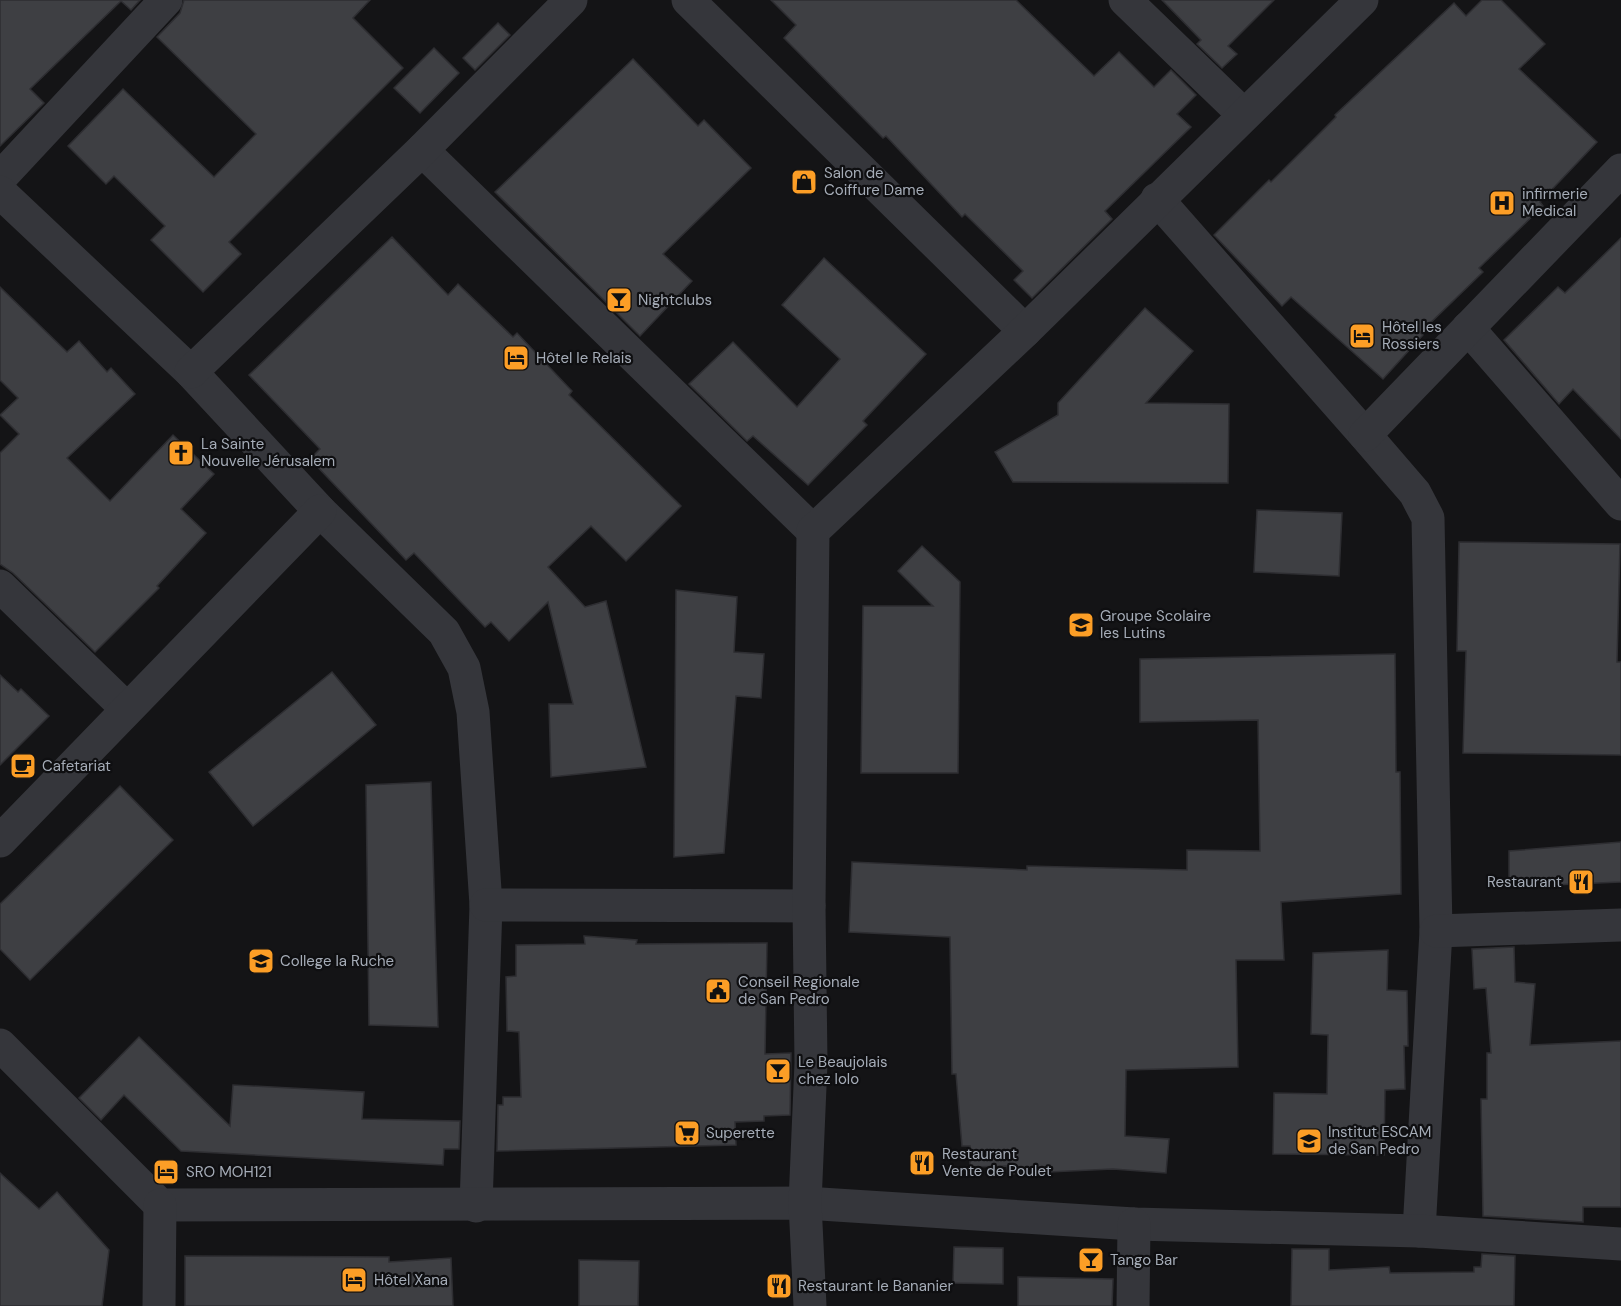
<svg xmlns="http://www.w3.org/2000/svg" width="1621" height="1306" font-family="'DM Sans',sans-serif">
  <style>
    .building { fill: #3e3f43; stroke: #2e2e32; stroke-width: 1.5 }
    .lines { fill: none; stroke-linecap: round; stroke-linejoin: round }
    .minor { stroke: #35363b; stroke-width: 33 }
    .labels { text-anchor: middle; stroke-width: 4.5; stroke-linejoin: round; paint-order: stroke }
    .poi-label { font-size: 15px; fill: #a5acb7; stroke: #0f0f11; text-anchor: start }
  </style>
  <rect width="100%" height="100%" fill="#141416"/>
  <g class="building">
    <path d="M0,0h140l-9,10 -10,-9 -91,88 14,14 -44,43z"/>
    <path d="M184,0h186l-17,18 50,50 -174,174 12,12 -38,38 -52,-52 14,-14 -51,-50 -8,8 -38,-38 55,-57 91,88 42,-43 -99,-97 23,-24z"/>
    <path d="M771,0h245l78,76 25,-24 35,35 17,-17 25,25 -19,19 14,13 -86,84 7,8 -80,79 -18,-18 9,-9 -58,-57 -3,3 -76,-81 -3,2 -99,-100 12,-13z"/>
    <path d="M1162,0h112l-46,46 9,8 -15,14 -25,-24 4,-4z"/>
    <path d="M1482,0h19l44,44 -26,25 78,73 -57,60 3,4 -64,62 4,4 -63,61 3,2 -40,44 -92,-82 -9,9 -68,-71 55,-55 2,2 65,-65 -1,-2 119,-112 12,13z"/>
    <path d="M498,23l12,12 -35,35 -12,-12z"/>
    <path d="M434,48l25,25 -39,40 -26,-25z"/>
    <path d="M633,59l65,67 6,-6 47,48 -88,86 29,27 -52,55 -145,-144z"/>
    <path d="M392,237l56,58 10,-11 55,53 4,-4 55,58 -3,4 112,111 -55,55 -35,-35 -43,41 37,40 21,-6 40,166 -95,10 -2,-73h24l-25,-102 -39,39 -18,-19 -6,5 -71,-74 -8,7 -96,-101 10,-10 -71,-74z"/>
    <path d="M1621,238v201l-48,-50 -14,15 -55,-64 54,-53 7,6z"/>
    <path d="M824,258l102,96 -63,67 4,4 -59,60 -55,-49 -6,5 -58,-57 44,-42 64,65 43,-48 -58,-54z"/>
    <path d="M0,287l67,65 12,-11 28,31 4,-4 24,26 -68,64 43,43 63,-66 41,39 -33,35 25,24 -49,53 2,2 -64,64 -82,-79 -13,-9v-111l19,-19 -19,-19 18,-17 -18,-18z"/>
    <path d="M1145,308l48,43 -47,52 83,1 -1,79 -215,-1 -18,-30 63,-37v-12z"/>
    <path d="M1257,510l85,3 -3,63 -85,-4z"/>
    <path d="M1459,542l161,2 -3,118h4v93l-158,-2 3,-102h-9z"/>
    <path d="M922,546l38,36 -2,191h-97l2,-167h70l-35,-35z"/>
    <path d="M676,590l61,7 -3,55 30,2 -3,44 -25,-2 -12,157 -50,4z"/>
    <path d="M1395,654l1,118h4l1,122 -120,8 3,58h-48l2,107 -112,3 -1,66 44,3 -3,34 -53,-4 -105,5 -1,-8 -37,1v-21h-8l-6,-72h-4l-2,-137 -101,-5 3,-70 175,8v-4l160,4v-20l73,1 -2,-131 -118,2v-63z"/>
    <path d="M332,672l44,53 -123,101 -44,-54z"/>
    <path d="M0,675l18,17 3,-3 28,27 -49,49z"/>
    <path d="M431,782l7,245 -69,-2 -3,-240z"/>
    <path d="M120,786l53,54 -143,140 -30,-31v-45z"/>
    <path d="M1621,842v40l-112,5v-36z"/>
    <path d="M584,936l53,4 -1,4 131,-1 -2,111 26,-1 -1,62 -26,1v5l-29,1 1,23 -239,6 1,-46h5v-8h18l-2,-65 -12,-1 -1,-54 10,-1v-31l69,-1z"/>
    <path d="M1514,947l1,35 20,2 -5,61 91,-4v166h-38v15l-100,-6 -2,-117h6v-46h4l-5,-65 -12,1 -2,-40z"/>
    <path d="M1388,950l-1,40 20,1 1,55h-4l1,43 -20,1 -1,65 -111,-1 1,-61 53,1 1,-59 -17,-1 2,-81z"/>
    <path d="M139,1037l91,89 3,-41 131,7 -2,27 98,2 -1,28h-15l-1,16 -262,-14 -57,-56 -23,25 -22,-22z"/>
    <path d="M0,1173l39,36 18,-17 52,58 -7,56h-102z"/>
    <path d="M954,1247l49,1v36l-50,-1z"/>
    <path d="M1292,1249h37v21l60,-3 1,6 84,-1v-5h7l1,-13 33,2 -1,50h-223z"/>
    <path d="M185,1256l204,1v5l62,-4 2,48h-268z"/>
    <path d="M579,1260l60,1 -1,45h-59z"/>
    <path d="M1018,1277l95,2 -1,27h-94z"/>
  </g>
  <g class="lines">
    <g class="minor">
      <path d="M688,0l337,331"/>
      <path d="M1125,0l118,114"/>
      <path d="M422,150l391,381"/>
      <path d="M0,178l166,-178"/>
      <path d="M0,192l191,180 129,139 124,121 20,36 9,44 13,193 -10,301"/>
      <path d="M1157,199l208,236 50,58 13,25 8,413 -17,300"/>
      <path d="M1468,328l153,176"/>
      <path d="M191,372l231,-222 149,-150"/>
      <path d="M1365,435l256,-265"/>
      <path d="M0,586l127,123"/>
      <path d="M0,841l320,-330"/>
      <path d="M486,905l323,1"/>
      <path d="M1436,931l185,-6"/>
      <path d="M0,1045l160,160 645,-2 329,21 285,7 202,13"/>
      <path d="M159,1306l1,-101"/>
      <path d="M810,1306l-5,-103 6,-140 -2,-157 4,-375 212,-200 337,-331"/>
      <path d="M1133,1306l1,-82"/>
    </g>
  </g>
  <defs>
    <g id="shop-square" transform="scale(1.35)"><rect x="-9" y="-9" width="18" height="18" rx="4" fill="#fc9e26" stroke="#0f0f11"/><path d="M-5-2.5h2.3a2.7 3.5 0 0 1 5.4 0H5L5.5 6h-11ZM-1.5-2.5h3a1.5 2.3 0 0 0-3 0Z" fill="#111"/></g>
    <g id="hospital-square" transform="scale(1.35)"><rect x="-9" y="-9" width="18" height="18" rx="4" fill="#fc9e26" stroke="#0f0f11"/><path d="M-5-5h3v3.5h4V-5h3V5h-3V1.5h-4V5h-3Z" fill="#111"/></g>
    <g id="bar-square" transform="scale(1.35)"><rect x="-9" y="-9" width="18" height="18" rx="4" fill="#fc9e26" stroke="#0f0f11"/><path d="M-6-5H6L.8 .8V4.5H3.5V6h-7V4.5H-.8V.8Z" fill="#111"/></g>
    <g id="hotel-square" transform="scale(1.35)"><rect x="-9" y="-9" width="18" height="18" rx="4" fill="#fc9e26" stroke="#0f0f11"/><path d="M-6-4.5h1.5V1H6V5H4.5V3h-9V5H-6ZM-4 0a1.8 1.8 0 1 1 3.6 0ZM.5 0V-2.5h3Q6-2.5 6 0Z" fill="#111"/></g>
    <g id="church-square" transform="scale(1.35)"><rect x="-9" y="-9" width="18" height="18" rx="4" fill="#fc9e26" stroke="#0f0f11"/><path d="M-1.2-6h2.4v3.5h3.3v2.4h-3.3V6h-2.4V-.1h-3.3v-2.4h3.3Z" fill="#111"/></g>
    <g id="school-square" transform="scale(1.35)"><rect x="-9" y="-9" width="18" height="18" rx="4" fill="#fc9e26" stroke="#0f0f11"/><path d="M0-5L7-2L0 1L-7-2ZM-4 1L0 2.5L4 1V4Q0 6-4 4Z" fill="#111"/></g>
    <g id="cafe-square" transform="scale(1.35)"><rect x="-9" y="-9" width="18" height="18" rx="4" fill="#fc9e26" stroke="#0f0f11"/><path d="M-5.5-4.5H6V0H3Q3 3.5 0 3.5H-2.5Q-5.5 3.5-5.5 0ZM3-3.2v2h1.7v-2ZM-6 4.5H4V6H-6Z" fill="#111"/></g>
    <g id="restaurant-square" transform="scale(1.35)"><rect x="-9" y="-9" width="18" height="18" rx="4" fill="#fc9e26" stroke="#0f0f11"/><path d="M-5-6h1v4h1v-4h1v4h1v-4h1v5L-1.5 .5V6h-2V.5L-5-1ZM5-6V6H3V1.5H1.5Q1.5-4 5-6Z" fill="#111"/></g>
    <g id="university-square" transform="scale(1.35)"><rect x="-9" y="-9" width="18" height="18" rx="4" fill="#fc9e26" stroke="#0f0f11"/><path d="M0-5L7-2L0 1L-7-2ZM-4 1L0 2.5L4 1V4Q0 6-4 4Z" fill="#111"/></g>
    <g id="civic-square" transform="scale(1.35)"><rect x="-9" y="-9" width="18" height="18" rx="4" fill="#fc9e26" stroke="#0f0f11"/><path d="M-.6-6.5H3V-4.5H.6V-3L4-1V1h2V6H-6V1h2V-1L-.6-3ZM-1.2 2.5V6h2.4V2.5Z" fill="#111"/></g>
    <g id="supermarket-square" transform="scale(1.35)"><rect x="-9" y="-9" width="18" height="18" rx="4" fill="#fc9e26" stroke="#0f0f11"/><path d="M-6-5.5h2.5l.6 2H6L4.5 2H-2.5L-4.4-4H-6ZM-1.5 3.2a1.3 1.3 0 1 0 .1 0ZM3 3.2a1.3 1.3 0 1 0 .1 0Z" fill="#111"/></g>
  </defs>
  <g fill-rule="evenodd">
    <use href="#shop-square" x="804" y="182"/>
    <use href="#hospital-square" x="1502" y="203"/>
    <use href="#bar-square" x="619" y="300"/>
    <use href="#hotel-square" x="1362" y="336"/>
    <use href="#hotel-square" x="516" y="358"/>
    <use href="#church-square" x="181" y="453"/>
    <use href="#school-square" x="1081" y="625"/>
    <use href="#cafe-square" x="23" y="766"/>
    <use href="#restaurant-square" x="1581" y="882"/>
    <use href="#university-square" x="261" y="961"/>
    <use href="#civic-square" x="718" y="991"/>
    <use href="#bar-square" x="778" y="1071"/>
    <use href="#supermarket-square" x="687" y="1133"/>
    <use href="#school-square" x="1309" y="1141"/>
    <use href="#restaurant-square" x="922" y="1163"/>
    <use href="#hotel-square" x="166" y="1172"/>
    <use href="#bar-square" x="1091" y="1260"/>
    <use href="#hotel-square" x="354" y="1280"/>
    <use href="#restaurant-square" x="779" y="1286"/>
  </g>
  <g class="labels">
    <g class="poi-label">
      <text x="824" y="178">Salon de<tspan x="824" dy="17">Coiffure Dame</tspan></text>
      <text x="1522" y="199">infirmerie<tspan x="1522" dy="17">Medical</tspan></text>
      <text x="638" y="305">Nightclubs</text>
      <text x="1382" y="332">Hôtel les<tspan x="1382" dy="17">Rossiers</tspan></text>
      <text x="536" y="363">Hôtel le Relais</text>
      <text x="201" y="449">La Sainte<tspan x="201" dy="17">Nouvelle Jérusalem</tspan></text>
      <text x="1100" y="621">Groupe Scolaire<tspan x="1100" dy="17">les Lutins</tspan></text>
      <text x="42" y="771">Cafetariat</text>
      <text x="1562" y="887" text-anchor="end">Restaurant</text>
      <text x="280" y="966">College la Ruche</text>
      <text x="738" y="987">Conseil Regionale<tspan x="738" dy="17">de San Pedro</tspan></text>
      <text x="798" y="1067">Le Beaujolais<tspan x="798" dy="17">chez lolo</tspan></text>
      <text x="1328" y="1137">Institut ESCAM<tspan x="1328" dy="17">de San Pedro</tspan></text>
      <text x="706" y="1138">Superette</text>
      <text x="942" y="1159">Restaurant<tspan x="942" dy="17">Vente de Poulet</tspan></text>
      <text x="186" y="1177">SRO MOH121</text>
      <text x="1110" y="1265">Tango Bar</text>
      <text x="374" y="1285">Hôtel Xana</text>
      <text x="798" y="1291">Restaurant le Bananier</text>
    </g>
  </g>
</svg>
